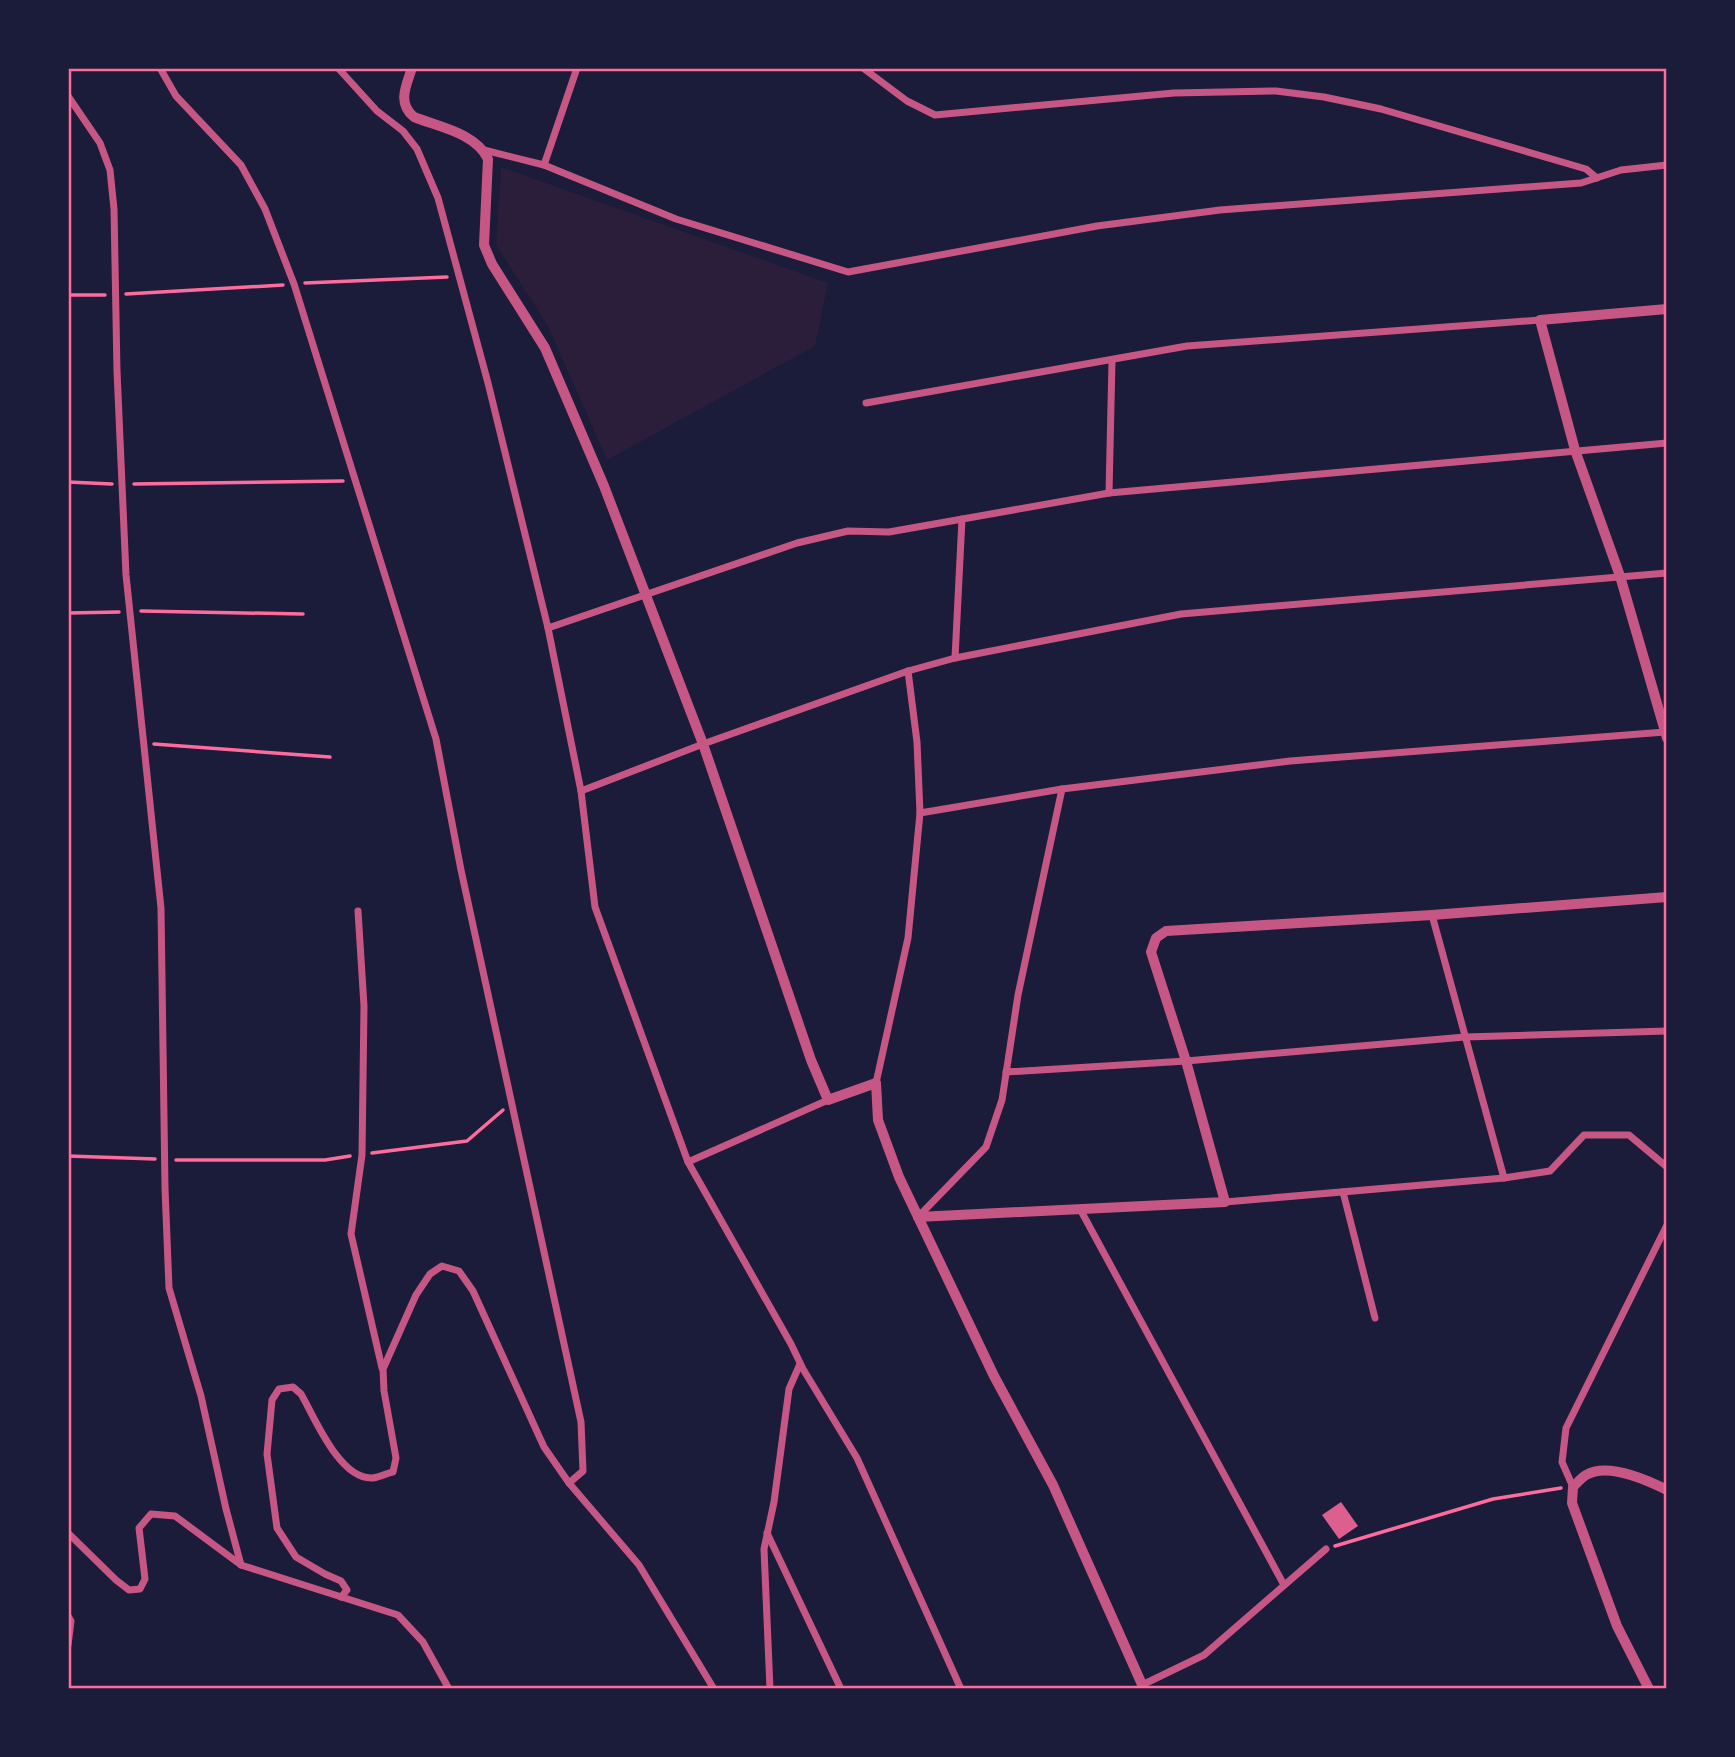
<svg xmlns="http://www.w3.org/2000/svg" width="1735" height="1757" font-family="Roboto,sans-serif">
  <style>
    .green { fill: #2a1e3b }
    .building { fill: #dd5f8e }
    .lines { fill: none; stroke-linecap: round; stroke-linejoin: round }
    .path { stroke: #ff6b9d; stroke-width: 3.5 }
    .minor { stroke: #c65784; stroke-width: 7 }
    .tertiary { stroke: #c65784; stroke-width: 10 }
    .neatline { fill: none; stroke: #ff6b9d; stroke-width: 2.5 }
  </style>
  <rect width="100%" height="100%" fill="#1b1b3a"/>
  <path class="green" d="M501,167l327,116 -13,63 -208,114 -59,-134 -52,-81z"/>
  <path class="building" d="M1341,1502l17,24 -19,13 -17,-24z"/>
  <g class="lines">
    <g class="path">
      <path d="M305,283l142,-6"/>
      <path d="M126,294l157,-9"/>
      <path d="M68,295h37"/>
      <path d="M68,482l44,2"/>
      <path d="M134,484l209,-3"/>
      <path d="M141,611l162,3"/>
      <path d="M68,613l51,-1"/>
      <path d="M154,744l176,13"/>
      <path d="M372,1153l95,-12 36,-31"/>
      <path d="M68,1156l87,3"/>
      <path d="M176,1160h149l25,-4"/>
      <path d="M1335,1546l158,-47 68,-11"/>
    </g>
    <g class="minor">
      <path d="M160,68l16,28 65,69 24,44 29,75 142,455 25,131 120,552 2,49 -14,12"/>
      <path d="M338,68l39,43 26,20 14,18 21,49 50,185 60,245 33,163 14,116 93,255 103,182 12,25 54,89 104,231"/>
      <path d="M863,68l44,33 28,14 239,-22 102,-2 48,6 57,12 205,60 11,9"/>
      <path d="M68,96l32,47 10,27 4,39 3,162 9,204 35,333 4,280 4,100 32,108 25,113 15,56"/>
      <path d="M484,150l60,15 132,54 172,53 249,-46 123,-16 361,-27 40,-13 46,-5"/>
      <path d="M544,165l33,-97"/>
      <path d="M866,403l321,-57 353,-26"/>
      <path d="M1109,493l3,-132"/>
      <path d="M548,628l249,-85 51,-12 41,1 220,-39 558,-50"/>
      <path d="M955,658l7,-139"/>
      <path d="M581,791l122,-47 205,-73 47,-13 226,-44 486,-41"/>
      <path d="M920,813l142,-24 228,-28 375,-29"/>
      <path d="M358,911l6,95 -2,149 -11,79 31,134"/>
      <path d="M1432,915l72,263"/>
      <path d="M1006,1072l180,-11 279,-24 202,-6"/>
      <path d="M876,1083l32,-145 12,-125 -3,-71 -9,-71"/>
      <path d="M688,1162l140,-62"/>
      <path d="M1343,1192l32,126"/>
      <path d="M1225,1202l279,-24 46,-7 34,-36h45l38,32"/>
      <path d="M1080,1209l204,376"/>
      <path d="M918,1217l68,-70 16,-47 16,-105 44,-206"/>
      <path d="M1573,1487l-11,-25 4,-34 101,-203"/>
      <path d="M68,1533l48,47 13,10 11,-1 5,-10 -6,-51 12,-14 24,2 66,49 157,50 25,27 26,47"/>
      <path d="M767,1533l74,156"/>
      <path d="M341,1597l6,-7 -6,-9 -16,-7 -29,-17 -19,-29 -10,-74 5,-54 7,-11 14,-2 8,7c14,24 38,84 70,84 7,0 16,-5 22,-6l3,-14 -12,-67 -1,-22 33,-74 14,-21 12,-8 17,5 14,20 71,156 25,36 70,82 75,124"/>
      <path d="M68,1616l3,5 -3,24"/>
      <path d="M1142,1685l62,-30 122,-106"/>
      <path d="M770,1689l-6,-140 10,-47 15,-113 11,-25"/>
    </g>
    <g class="tertiary">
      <path d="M412,68c-6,18 -15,35 2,49 25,10 62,16 74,42l-4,86 8,19 53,84 59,138 99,258 108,316 17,40 48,-17 2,37 21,57 95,199 59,109 91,204"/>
      <path d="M1667,309l-127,11 35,130 45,126 47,162"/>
      <path d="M918,1217l307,-15 -39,-141 -35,-109 5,-14 10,-7 266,-16 235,-18"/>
      <path d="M1649,1689l-32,-63 -45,-123 1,-16c4,-4 8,-9 13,-12 22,-13 61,5 81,15"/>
    </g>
  </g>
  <rect width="1735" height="1757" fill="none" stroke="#1b1b3a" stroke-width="140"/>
  <rect x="70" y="70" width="1595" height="1617" class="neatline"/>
</svg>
